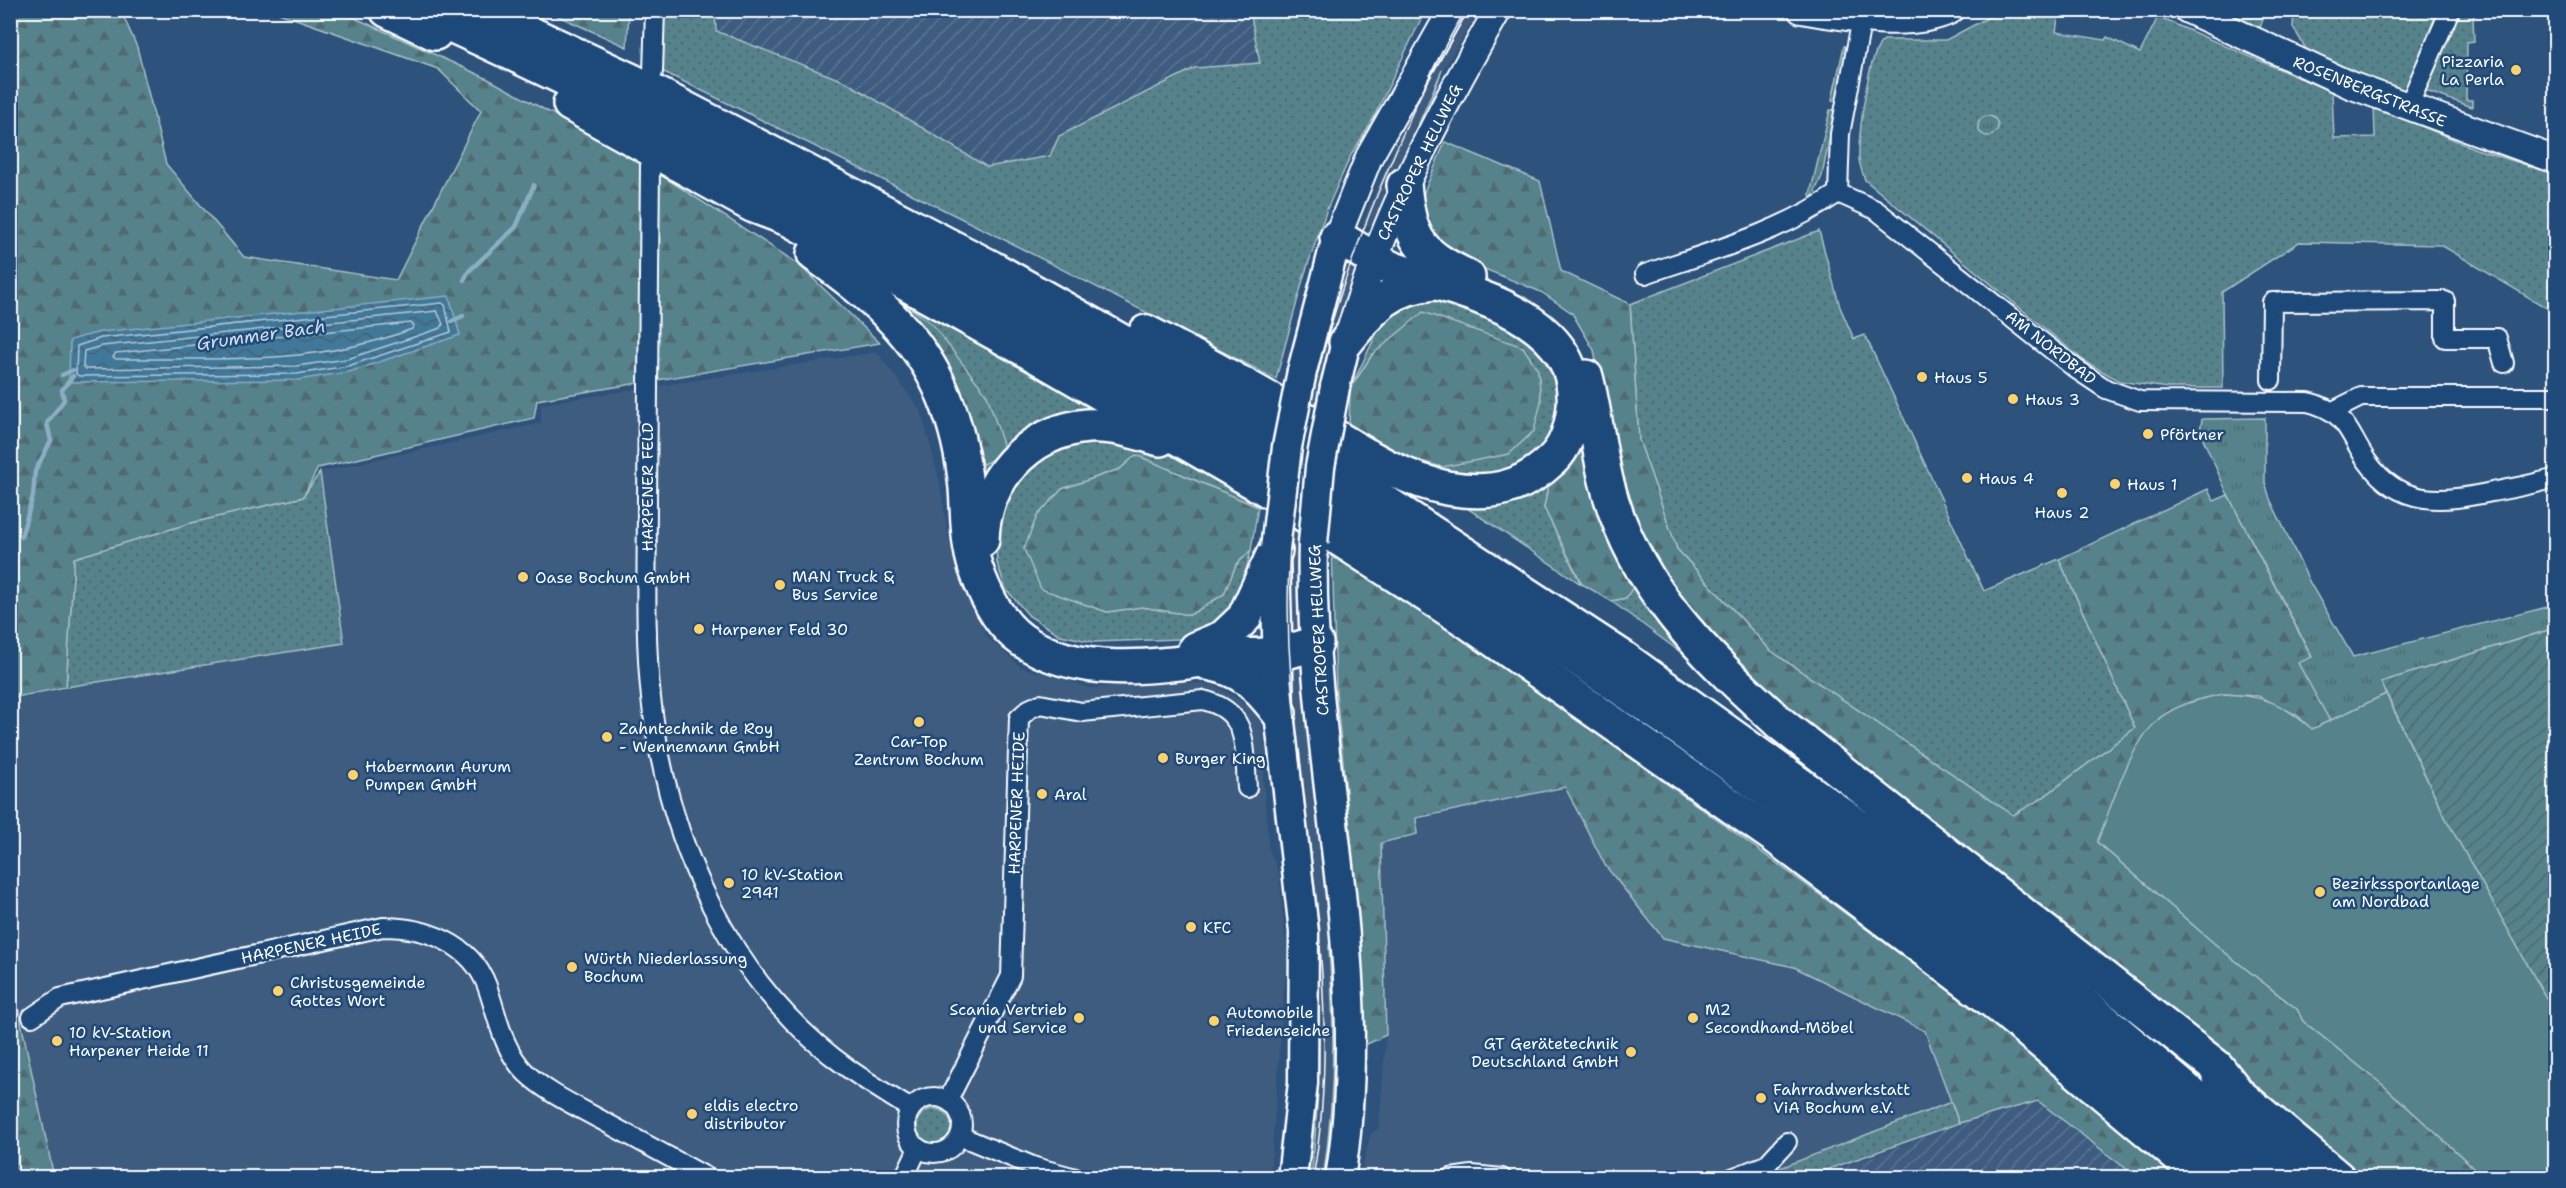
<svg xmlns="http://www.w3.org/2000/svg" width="2566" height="1188" font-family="'Shantell Sans',sans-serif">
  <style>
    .built { fill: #3e5b7f }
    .industrial { fill: url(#industrial-furrows) }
    .grass { fill: url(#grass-dots); stroke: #aac0c5; stroke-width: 1.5 }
    .forest { fill: url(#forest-firs); stroke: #aac0c5; stroke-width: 1.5 }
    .park { fill: url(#park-tufts); stroke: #aac0c5; stroke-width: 1.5 }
    .garden { fill: url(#garden-furrows); stroke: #aac0c5; stroke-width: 1.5 }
    .pitch { fill: #54828b; stroke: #aac0c5; stroke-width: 1.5 }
    .water { fill: url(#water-waves); stroke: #8caec2; stroke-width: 1.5 }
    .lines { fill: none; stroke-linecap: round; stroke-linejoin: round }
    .shore { stroke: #b3c9d6; stroke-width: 1.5 }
    .stream { stroke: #8caec2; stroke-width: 4.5 }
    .street-casing { stroke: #fff; stroke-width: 22 }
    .secondary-casing { stroke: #fff; stroke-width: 30 }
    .primary-casing { stroke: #fff; stroke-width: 33 }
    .highway-casing { stroke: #fff; stroke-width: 38 }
    .street { stroke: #1f4a7a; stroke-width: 18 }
    .secondary { stroke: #1f4a7a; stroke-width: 26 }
    .primary { stroke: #1f4a7a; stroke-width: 28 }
    .highway { stroke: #1f4a7a; stroke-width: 33 }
    .tram { stroke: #fff; stroke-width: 1.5 }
    .primary-bridge-casing { stroke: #fff; stroke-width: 33; stroke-linecap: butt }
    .primary-bridge { stroke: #1f4a7a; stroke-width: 28 }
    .poi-dot { fill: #ffd166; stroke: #1f4a7a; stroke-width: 2 }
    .labels { text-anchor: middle; stroke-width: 5; stroke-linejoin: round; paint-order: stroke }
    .poi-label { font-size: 16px; fill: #fff; stroke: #1f4a7a; text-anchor: start }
    .street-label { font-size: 16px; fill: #fff; stroke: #1f4a7a }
    .water-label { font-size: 18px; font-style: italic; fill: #cfdde6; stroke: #1f4a7a }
  </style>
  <defs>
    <pattern id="industrial-furrows" width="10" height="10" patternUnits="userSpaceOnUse" patternTransform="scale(1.5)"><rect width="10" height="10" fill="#3e5b7f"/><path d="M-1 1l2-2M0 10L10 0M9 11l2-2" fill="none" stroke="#5b7492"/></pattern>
    <pattern id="grass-dots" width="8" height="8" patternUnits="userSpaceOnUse" patternTransform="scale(1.5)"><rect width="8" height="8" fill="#54828b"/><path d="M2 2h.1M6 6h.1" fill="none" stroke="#506a6f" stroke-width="1.8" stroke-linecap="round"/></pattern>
    <pattern id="forest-firs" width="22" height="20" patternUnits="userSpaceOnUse" patternTransform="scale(1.5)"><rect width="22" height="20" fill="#54828b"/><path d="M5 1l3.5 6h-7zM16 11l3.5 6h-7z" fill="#506a6f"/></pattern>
    <pattern id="park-tufts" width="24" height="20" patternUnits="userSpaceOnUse" patternTransform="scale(1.5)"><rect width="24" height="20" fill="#54828b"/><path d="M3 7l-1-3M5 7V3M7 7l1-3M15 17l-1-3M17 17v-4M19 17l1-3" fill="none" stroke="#506a6f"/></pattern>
    <pattern id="garden-furrows" width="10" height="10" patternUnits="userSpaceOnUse" patternTransform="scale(1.5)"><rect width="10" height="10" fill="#54828b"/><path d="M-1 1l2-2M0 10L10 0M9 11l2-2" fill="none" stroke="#506a6f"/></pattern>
    <pattern id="water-waves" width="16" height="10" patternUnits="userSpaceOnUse" patternTransform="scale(1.5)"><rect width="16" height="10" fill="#407899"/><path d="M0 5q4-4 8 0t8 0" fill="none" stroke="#47606f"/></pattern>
  </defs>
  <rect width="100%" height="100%" fill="#2d527c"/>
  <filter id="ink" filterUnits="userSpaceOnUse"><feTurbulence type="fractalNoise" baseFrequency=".0167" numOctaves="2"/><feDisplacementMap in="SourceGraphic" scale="12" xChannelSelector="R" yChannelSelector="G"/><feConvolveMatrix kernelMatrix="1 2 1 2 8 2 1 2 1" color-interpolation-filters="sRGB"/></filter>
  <g filter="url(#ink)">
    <g class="built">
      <path d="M1463,11h16l-44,72 -61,144 -12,-3 50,-120z"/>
      <path d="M1346,263l13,4 -59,291 -2,70h-14l4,-107 34,-183z"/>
      <path d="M877,352l44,59 18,67 9,58 17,59 22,42 34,30 70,21 78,-7 45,4 31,18 16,17 6,37 -4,22 6,70 10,25 8,80 -17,223h-1216l-43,-202 -1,-277 334,-55 -24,-171 221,-49v-19z"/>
      <path d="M1288,663l12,2 2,5 30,274 -3,6 5,100 -3,63 -7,59 7,-1 -1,6h-29l11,-7 7,-70 2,-75z"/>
      <path d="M1566,787l39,78 58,73 131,29 131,64 34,92 -142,54 -457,1 10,-43 9,-8 7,-92 -5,-193 36,-8 -2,-16z"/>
    </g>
    <g class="industrial">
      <path d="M715,11h535l10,52 -65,5 -145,88 -63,11 -141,-85 -130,-51z"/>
      <path d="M2038,1101l99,76 -320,1 142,-55z"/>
    </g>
    <g class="grass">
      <path d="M1308,10l117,1 -54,112 -20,32 -24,54 -23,67 -28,103 -281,-144 -333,-164 2,-60h51l1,20 130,51 141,85 63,-11 9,-20 136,-68 65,-5 -10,-52h50l3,3z"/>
      <path d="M2000,11h59l-3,21 49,8 2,-3 33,16 18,-36 174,75 2,46 41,-1 -1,-31 102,43 79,25v139l-114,-68 -142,-3 -77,50 1,96h-55l-49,-7 -36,-21 -218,-180c-2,-7 -6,-15 -6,-22 -1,-21 9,-108 25,-118h62z"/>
      <path d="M2225,11h41l-6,17z"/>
      <path d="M2294,11h143l-32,90 -95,-45 -17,-29z"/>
      <path d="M2458,11h23l-8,6 1,24 -7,1 -1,58h6v7l-46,-16z"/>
      <path d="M1844,46l5,1 -12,54 -5,-1z"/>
      <path d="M1442,70l-18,49 -50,108z"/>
      <path d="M1830,110h5l-13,66 -11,24 -1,-6z"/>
      <path d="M1819,231l21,76 14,32 11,-4 119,256 75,-32 76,169 -94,71 -27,17 -243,-165 -94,-102 -38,-108 -9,-137z"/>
      <path d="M846,263l283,158 -32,-2 -114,81 -10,-32 14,-73 -28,-34 -65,-53z"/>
      <path d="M1436,293l81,33 36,37 8,52 -16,37 -43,27 -61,-3 -54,-24 154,-50 -3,-31 -15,-24 -151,8 -22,34 33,-69 11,-8z"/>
      <path d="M1084,438l89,14 85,49v6l-122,-52 -16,14 -58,20 -38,59 18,41 65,23 35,-5 48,8 34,-21 12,-29 15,-15 -12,49 -31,39 -115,4 -33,-7 -31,-19 -23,-27 -9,-26 -2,-33 7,-30 32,-42z"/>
      <path d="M320,472l24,171 -278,44 8,-129 117,-35 112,-26z"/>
      <path d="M1550,476l-6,32 37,76 -129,-86z"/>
      <path d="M1627,565l83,109 -99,-73 15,-3z"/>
      <path d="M1332,944l7,90 -8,137 -7,1c11,-74 11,-147 5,-222v-5z"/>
      <path d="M1317,947c4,75 3,148 -5,223l-10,5z"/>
      <path d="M1951,1102l8,21 -153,54 -52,1z"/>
      <circle cx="934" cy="1126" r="17"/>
    </g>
    <g class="forest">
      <path d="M11,11h110l16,36 29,117 78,93 152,23 85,-169 -43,-42 -165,-58h67l148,68 148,80 161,104 83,80 -343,57 -3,18 -216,50 -15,29 -112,26 -117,35 -8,129 -55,11z"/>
      <path d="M547,11h82l-2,36z"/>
      <path d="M1445,142l95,39 21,90 69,33 9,136 38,109 94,102 242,164 28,-16 94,-71 -76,-169 149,-70 6,12 14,-6 84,163 69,24 5,12 -74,36 -15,-15 -39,-19 -35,-2 -33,8 -31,16 -62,124 125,108 75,59 6,12 80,64 101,92h-121l-148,-127 -369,-288 -101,-93 -70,-76 -35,-64 -33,-106 -13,-73 -22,-37 -31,-21 -88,-36 -23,-21 -10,-33z"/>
      <path d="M901,301l31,23 55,71 19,59 -33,14 -79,-160z"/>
      <path d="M1423,312l100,35 15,23 3,32 -7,29 -25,23 -67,13 -55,-15 -38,-23 1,-40 22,-34z"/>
      <path d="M1572,443l19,6 42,138 -7,11 -15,3 -29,-17 -38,-76 6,-32z"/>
      <path d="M1136,455l122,52 -7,43 -15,15 -12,29 -34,21 -48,-8 -35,5 -66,-23 -17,-40 13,-33 25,-27 58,-20z"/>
      <path d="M1332,545c290,206 581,411 859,632h-54l-99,-76 -79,22 -34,-92 -131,-64 -131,-29 -58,-73 -40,-78 -149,31 1,16 -36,9 5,192 -23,11 -7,-157 -20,-196z"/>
      <path d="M11,975l43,202h-43z"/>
    </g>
    <g class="park">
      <circle cx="1988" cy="126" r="10"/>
      <path d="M2265,418v64l5,17 40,84 43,74 202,-52v23l-173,54 4,12 -56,27 -32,-58 14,-6 -84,-162 -28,-63 2,-13z"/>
    </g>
    <path class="garden" d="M2555,628v386l-109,-195 -65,-137z"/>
    <path class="pitch" d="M2223,694c41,2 58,8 89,35l74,-35 60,125 109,195v163h-71l-101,-92 -80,-64 -6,-12 -75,-59 -125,-108c16,-38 31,-96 62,-123 17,-15 43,-20 64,-25z"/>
    <path class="water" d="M449,296l11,39 -111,37 -52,8 -228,2 1,-42 30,-8z"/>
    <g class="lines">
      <g class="shore">
        <path d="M442,303l3,2 6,27 -103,34 -51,8 -218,2 -3,-2 1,-28 24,-8z"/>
        <path d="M437,311l6,13 -2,4 -94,31 -51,7 -210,3 -3,-3 1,-15 18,-5z"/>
        <path d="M411,323l3,3 -2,3c-98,37 -193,29 -296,30l-3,-2 3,-4z"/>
      </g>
      <g class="stream">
        <path d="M464,280l5,-9 47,-44 18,-42"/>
        <path d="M452,321l11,-5"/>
        <path d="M62,375l11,-5"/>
        <path d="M21,537l12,-41 2,-25 16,-30 -4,-18 17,-23 -2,-10 11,-14"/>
      </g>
      <g class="street-casing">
        <g id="street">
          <path d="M653,72l2,-62"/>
          <path d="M2408,107l42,-97"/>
          <path d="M650,165c-1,111 -2,223 -3,334 0,66 -3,133 4,199 16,142 78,286 198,371 20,14 41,27 62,40"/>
          <path d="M1838,193l38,17 200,159 30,20 34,12 168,1c40,10 39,30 59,59 33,47 76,41 125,31 21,-4 43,-8 64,-14"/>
          <path d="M1838,193l2,-59 22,-116"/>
          <path d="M1645,274c65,-22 137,-42 193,-81"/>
          <path d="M2271,380l1,-78 173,-1v37h52l7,25"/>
          <path d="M2333,411l28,-14h195"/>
          <path d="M32,1017l28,-19 323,-71c42,0 88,16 104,59 11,31 15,63 39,87 21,20 52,34 77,48 35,19 70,38 105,57"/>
          <circle cx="934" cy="1125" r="28"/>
          <path d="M948,1100l63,-124 8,-258 10,-9 11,-5 42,8 121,-12c47,11 41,48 44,88"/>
          <path d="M960,1136l75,31 41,11"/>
          <path d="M904,1178l14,-30"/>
          <path d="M1451,1178l21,-3 30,3"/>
          <path d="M1732,1178l34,-13 21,-23"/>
        </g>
      </g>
      <g class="secondary-casing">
        <g id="secondary">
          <path d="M1801,10c43,7 110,20 150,0"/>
          <path d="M2188,10l162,75 206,75"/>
          <path d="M1337,237l32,-80 83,-147"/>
          <path d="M1349,334c34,-115 89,-220 149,-324"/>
        </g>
      </g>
      <g class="primary-casing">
        <g id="primary">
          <path d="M1302,371l35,-134"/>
          <path d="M1335,387l11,-45"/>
          <path d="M1313,543c-6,212 62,422 27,635"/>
          <path d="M1275,552l4,161 25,218 -1,152 -11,95"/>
        </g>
      </g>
      <g class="highway-casing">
        <g id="highway">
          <path d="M387,10l48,23"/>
          <path d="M418,10c416,189 816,414 1193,671 142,97 280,200 414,307 78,61 152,126 227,190"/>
          <path d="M480,10l152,71 360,187 136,77 217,131 277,181 244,175 166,128 259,218"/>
          <path d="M570,104l182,101 39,15 244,135 250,145 36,27 143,92 313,219 217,164 210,176"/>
          <path d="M1404,185c6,55 14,68 64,92"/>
          <path d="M814,254c54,38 104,79 130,142 12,29 19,60 22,92 2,27 1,55 10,81 9,26 23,55 46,71 60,41 143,25 209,16 15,-1 30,0 45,-2 14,-2 27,-7 40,-11"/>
          <path d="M1146,332c58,30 114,62 171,94 42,24 82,53 130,62 43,7 73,2 105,-28 14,-13 20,-34 22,-53 7,-94 -110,-114 -178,-137 -21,-8 -40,-23 -59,-33"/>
          <path d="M1346,342c27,-34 42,-55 88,-59"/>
          <path d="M1586,377c9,34 12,69 20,103 25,104 98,175 175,244l436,343 18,23"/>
          <path d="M982,540c1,-59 45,-108 105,-114 25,-2 50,6 73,13"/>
          <path d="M1195,649l29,-12 20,-19 31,-67"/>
          <path d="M1208,663c37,7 48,22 71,50"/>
          <path d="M2219,1078l119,100"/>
        </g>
      </g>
      <use href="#street" class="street"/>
      <use href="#secondary" class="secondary"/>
      <use href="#primary" class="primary"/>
      <use href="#highway" class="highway"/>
      <path class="tram" d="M1313,1178c30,-166 -8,-334 -22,-500 -15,-183 28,-350 100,-516 22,-52 45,-104 75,-152"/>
      <g class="primary-bridge-casing">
        <g id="primary-bridge">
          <path d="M1313,543l7,-76 15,-80"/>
          <path d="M1275,549l12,-102 15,-76"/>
        </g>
      </g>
      <use href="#primary-bridge" class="primary-bridge"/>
    </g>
  </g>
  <g class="poi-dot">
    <circle cx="2516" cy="70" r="6"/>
    <circle cx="1922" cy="377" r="6"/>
    <circle cx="2013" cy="399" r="6"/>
    <circle cx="2148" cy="434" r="6"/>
    <circle cx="1967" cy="478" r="6"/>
    <circle cx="2115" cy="484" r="6"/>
    <circle cx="2062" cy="493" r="6"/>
    <circle cx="523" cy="577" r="6"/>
    <circle cx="780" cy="585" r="6"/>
    <circle cx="699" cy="629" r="6"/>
    <circle cx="919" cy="722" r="6"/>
    <circle cx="607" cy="737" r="6"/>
    <circle cx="1163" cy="758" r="6"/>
    <circle cx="353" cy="775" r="6"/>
    <circle cx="1042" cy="794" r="6"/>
    <circle cx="729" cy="883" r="6"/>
    <circle cx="2320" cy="892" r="6"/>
    <circle cx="1191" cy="927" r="6"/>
    <circle cx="572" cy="967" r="6"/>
    <circle cx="278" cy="991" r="6"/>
    <circle cx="1079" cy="1018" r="6"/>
    <circle cx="1693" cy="1018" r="6"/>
    <circle cx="1214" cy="1021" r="6"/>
    <circle cx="57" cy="1041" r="6"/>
    <circle cx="1631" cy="1052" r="6"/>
    <circle cx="1761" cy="1098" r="6"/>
    <circle cx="692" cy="1114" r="6"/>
  </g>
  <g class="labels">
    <g class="poi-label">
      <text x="2504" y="67" text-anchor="end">Pizzaria<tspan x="2504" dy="18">La Perla</tspan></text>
      <text x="1934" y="383">Haus 5</text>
      <text x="2025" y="405">Haus 3</text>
      <text x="2160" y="440">Pförtner</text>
      <text x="1979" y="484">Haus 4</text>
      <text x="2127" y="490">Haus 1</text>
      <text x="2062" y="518" text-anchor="middle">Haus 2</text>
      <text x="792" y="582">MAN Truck &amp;<tspan x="792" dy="18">Bus Service</tspan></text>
      <text x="535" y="583">Oase Bochum GmbH</text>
      <text x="711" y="635">Harpener Feld 30</text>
      <text x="619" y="734">Zahntechnik de Roy<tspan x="619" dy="18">- Wennemann GmbH</tspan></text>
      <text x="919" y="747" text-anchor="middle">Car-Top<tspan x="919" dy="18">Zentrum Bochum</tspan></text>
      <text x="1175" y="764">Burger King</text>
      <text x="365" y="772">Habermann Aurum<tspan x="365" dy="18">Pumpen GmbH</tspan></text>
      <text x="1054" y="800">Aral</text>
      <text x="741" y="880">10 kV-Station<tspan x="741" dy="18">2941</tspan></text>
      <text x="2332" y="889">Bezirkssportanlage<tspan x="2332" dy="18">am Nordbad</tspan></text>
      <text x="1203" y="933">KFC</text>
      <text x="584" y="964">Würth Niederlassung<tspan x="584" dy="18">Bochum</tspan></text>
      <text x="290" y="988">Christusgemeinde<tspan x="290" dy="18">Gottes Wort</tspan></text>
      <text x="1067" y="1015" text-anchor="end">Scania Vertrieb<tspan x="1067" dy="18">und Service</tspan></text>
      <text x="1705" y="1015">M2<tspan x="1705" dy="18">Secondhand-Möbel</tspan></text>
      <text x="1226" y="1018">Automobile<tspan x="1226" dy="18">Friedenseiche</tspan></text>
      <text x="69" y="1038">10 kV-Station<tspan x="69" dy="18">Harpener Heide 11</tspan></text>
      <text x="1619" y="1049" text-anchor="end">GT Gerätetechnik<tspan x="1619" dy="18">Deutschland GmbH</tspan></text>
      <text x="1773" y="1095">Fahrradwerkstatt<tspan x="1773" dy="18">ViA Bochum e.V.</tspan></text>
      <text x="704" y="1111">eldis electro<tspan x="704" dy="18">distributor</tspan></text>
    </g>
    <g class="street-label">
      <text transform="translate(2370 91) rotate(22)" y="6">ROSENBERGSTRASSE</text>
      <text transform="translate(1419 162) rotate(-64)" y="6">CASTROPER HELLWEG</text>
      <text transform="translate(2051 347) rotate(38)" y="6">AM NORDBAD</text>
      <text transform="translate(647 487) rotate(-90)" y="6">HARPENER FELD</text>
      <text transform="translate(1318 630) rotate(-93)" y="6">CASTROPER HELLWEG</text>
      <text transform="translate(1016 803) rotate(-88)" y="6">HARPENER HEIDE</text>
      <text transform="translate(311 943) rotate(-12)" y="6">HARPENER HEIDE</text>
    </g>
    <g class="water-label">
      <text transform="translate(261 335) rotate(-8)" y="6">Grummer Bach</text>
    </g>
  </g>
  <rect width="2566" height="1188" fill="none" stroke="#1f4a7a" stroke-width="36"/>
  <rect x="18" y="18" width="2530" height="1152" fill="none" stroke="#fff" stroke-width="2" filter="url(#ink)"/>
</svg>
